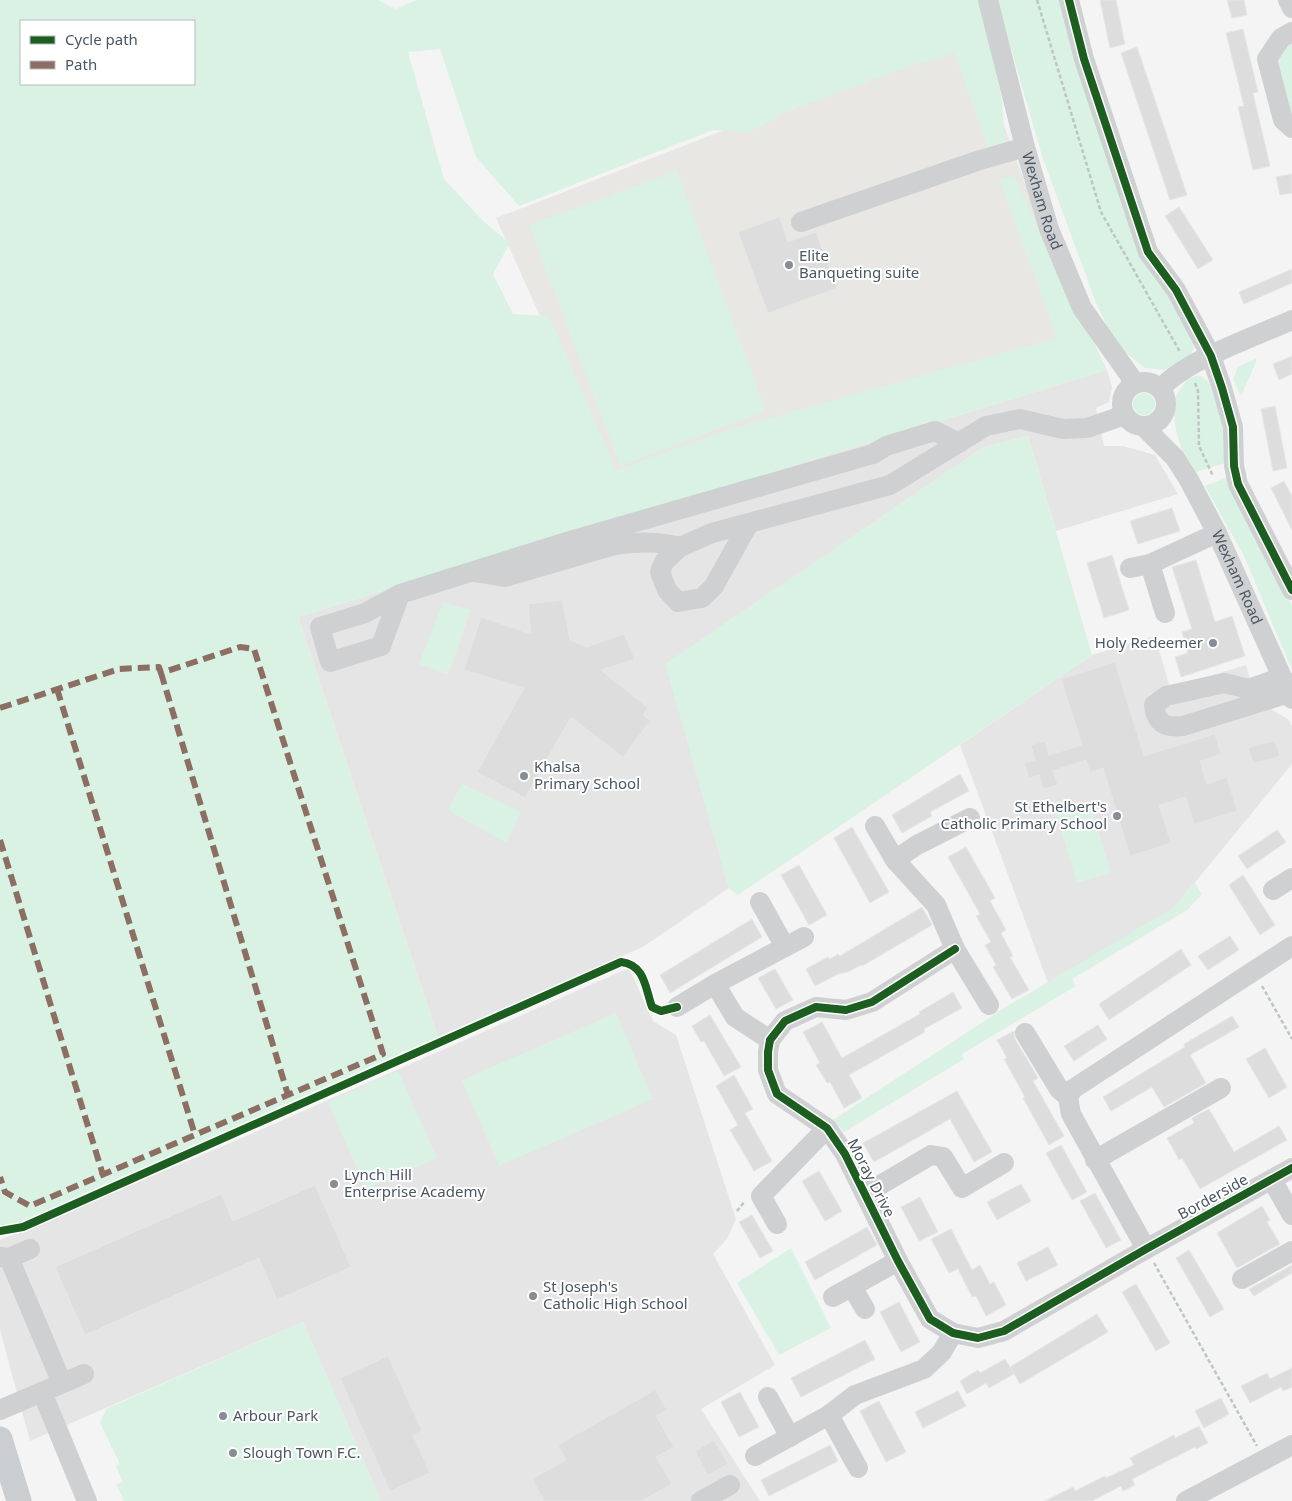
<svg xmlns="http://www.w3.org/2000/svg" width="1292" height="1501" font-family="'Noto Sans',sans-serif">
  <style>
    .commercial { fill: #e8e7e3 }
    .education { fill: #e6e5e6 }
    .green { fill: #d9f2e3; fill-rule: evenodd }
    .building { fill: #ddddde; stroke: #e5e6e7 }
    .lines { fill: none; stroke-linecap: round; stroke-linejoin: round }
    .path { stroke: #bcc7c4; stroke-width: 2.5; stroke-dasharray: 4 2.5; stroke-linecap: butt }
    .minor { stroke: #ced0d2; stroke-width: 20 }
    .major { stroke: #caced1; stroke-width: 25 }
    .quiet { stroke: #8d6e63; stroke-width: 6; stroke-dasharray: 12 6; stroke-linecap: butt }
    .cycleway-casing { stroke: #fff; stroke-width: 11 }
    .cycleway { stroke: #1b5e20; stroke-width: 8 }
    .poi-dot { fill: #868d94; stroke: #fff; stroke-width: 2 }
    .labels { text-anchor: middle; stroke-width: 4; stroke-linejoin: round; paint-order: stroke }
    .street-label { font-size: 15px; fill: #4a5661; stroke: #fff }
    .poi-label { font-size: 15px; fill: #4a5661; stroke: #fff; text-anchor: start }
  </style>
  <rect width="100%" height="100%" fill="#f4f4f4"/>
  <path class="commercial" d="M971,35l118,324 -473,126 -120,-267z"/>
  <g class="education">
    <path d="M1107,370l5,17 -3,15 -13,6 8,38h19l32,9 23,39 -122,37 -28,-95 -44,11 -318,217 63,224 -86,59 -205,90 -140,-420z"/>
    <path d="M1155,636l15,52 76,-23 6,22 11,18 25,14 4,7v38l-118,144 -126,75 -88,-238 132,-90z"/>
    <path d="M629,968l24,53 23,14 60,184 -9,20 -14,15 62,111 -74,44 59,92h-379l-78,-179 -273,119 -30,-111v-90l249,-105z"/>
  </g>
  <g class="green">
    <path d="M0,0h378l17,9 22,-9h563l22,100 3,44 -17,5 -34,-96 -63,20 -105,39 -36,20 -37,-2 -194,76 -43,-49 -36,-108 -32,3 36,127 40,43 26,21 -17,31 20,40 36,2 67,154 121,-43 320,-89 -58,-159 15,-3 93,194 -809,247 140,420 -425,188 -13,1zM21,21h173v63h-173z"/>
    <path d="M997,0h67l108,299 20,36 2,13 -5,10 -25,12 -19,-2 -29,-23 -21,-45 -53,-144z"/>
    <path d="M1292,44v73l-15,-58 4,-11z"/>
    <path d="M677,171l89,240 -146,55 -91,-241z"/>
    <path d="M1256,358v4l-15,34 -8,-17 5,-12z"/>
    <path d="M1199,375c30,18 25,57 27,88l-33,10c-11,-21 -24,-51 -17,-76 2,-6 8,-12 11,-18z"/>
    <circle cx="1144" cy="404" r="11"/>
    <path d="M1028,436l64,219 -354,240 -9,-7 -64,-224 319,-217z"/>
    <path d="M1229,477l63,129v64l-48,-114 -39,-70z"/>
    <path d="M443,602l28,8 -23,65 -29,-11z"/>
    <path d="M462,784l59,28 -15,31 -58,-33z"/>
    <path d="M1090,803l21,70 -34,10 -21,-69z"/>
    <path d="M1194,882l8,12 -15,16 -115,69 4,7 -114,68 2,5 -120,73 -11,-12 171,-112 169,-100z"/>
    <path d="M616,1013l37,86 -154,67 -37,-86z"/>
    <path d="M398,1071l39,87 -71,31 -38,-87z"/>
    <path d="M791,1248l40,80 -52,27 -42,-72z"/>
    <path d="M303,1322l78,179h-257l-8,-17 7,-2 -7,-16 4,-2 -20,-41 6,-14z"/>
  </g>
  <g class="building">
    <path d="M1100,0h16l9,44 -15,4z"/>
    <path d="M1227,0h17l3,15 -15,3z"/>
    <path d="M1243,29l15,63 -5,1 17,73 -17,4 -15,-63 6,-1 -18,-73z"/>
    <path d="M1137,47l50,148 -17,5 -49,-147z"/>
    <path d="M1292,174v19l-12,2 -4,-18z"/>
    <path d="M1179,207l34,53 -15,9 -33,-53z"/>
    <path d="M779,217l9,25 28,-10 21,56 -69,25 -30,-81z"/>
    <path d="M1292,269v14l-48,21 -5,-12z"/>
    <path d="M1292,356v18l-13,6 -6,-16z"/>
    <path d="M1275,406l12,62 -14,3 -12,-62z"/>
    <path d="M1284,481l8,15v34l-21,-42z"/>
    <path d="M1172,508l8,23 -42,13 -8,-23z"/>
    <path d="M1112,555l17,55 -25,8 -17,-55z"/>
    <path d="M1196,560l19,62 17,-6 13,40 -64,21 -6,-20 13,-4 -6,-21 10,-3 -20,-62z"/>
    <path d="M562,600l8,40 17,7 37,-13 11,25 -34,11 47,38 -5,7 7,6 -27,36 -52,-40 -46,81 -48,-26 47,-84 -60,-18 17,-53 50,17 -3,-30z"/>
    <path d="M1115,662l29,94 71,-22 6,20 -21,7 7,23 20,-7 10,34 -43,13 -8,-27 -27,8 12,38 -41,13 -27,-88 -13,4 -4,-12 -33,11 5,14 -15,4 -4,-14 -10,3 -5,-15 11,-3 -4,-15 14,-4 4,14 33,-10 -21,-66z"/>
    <path d="M1275,740l5,16 -27,8 -5,-16z"/>
    <path d="M960,774l9,17 -39,21 2,4 -30,17 -10,-18z"/>
    <path d="M852,827l37,65 -19,11 -36,-65z"/>
    <path d="M1277,830l9,12 -39,27 -9,-13z"/>
    <path d="M966,847l29,51 -5,3 16,29 -5,3 12,23 -3,1 19,33 -17,9 -19,-32 3,-2 -11,-20 6,-3 -15,-26 4,-2 -32,-57z"/>
    <path d="M799,865l28,50 -18,10 -28,-50z"/>
    <path d="M1243,875l32,50 -15,10 -31,-50z"/>
    <path d="M922,907l10,18 -70,41 -1,-1 -13,7 -10,2 -23,12 -9,-17 22,-12 2,2 8,-5 2,2z"/>
    <path d="M752,919l10,18 -92,56 -10,-18z"/>
    <path d="M1230,936l9,14 -31,20 -10,-14z"/>
    <path d="M1181,949l10,16 -82,55 -10,-16z"/>
    <path d="M775,969l18,31 -17,9 -18,-31z"/>
    <path d="M953,992l9,16 -38,21 1,3 -76,43 13,23 -18,10 -14,-26 -3,1 -11,-18 4,-2 -17,-31 19,-10 20,36 78,-44 -1,-2z"/>
    <path d="M710,1015l31,52 -17,9 -20,-35 -3,1 -9,-16z"/>
    <path d="M1232,1016l7,11 -49,28 16,28 -42,24 -12,-20 -41,24 -8,-14 82,-50 -1,-3z"/>
    <path d="M1098,1025l9,14 -33,22 -10,-15z"/>
    <path d="M1014,1031l1,8 23,39 -5,3 31,55 -15,9 -26,-47 2,-1 -21,-38 3,-1 -10,-18z"/>
    <path d="M1265,1048l22,39 -18,11 -23,-39z"/>
    <path d="M734,1075l19,34 -8,4 27,48 -18,10 -24,-41 8,-5 -22,-39z"/>
    <path d="M957,1091l35,61 -18,10 -24,-43 -76,43 -11,-19z"/>
    <path d="M1209,1109l25,43 45,-26 8,14 -87,49 -18,-31 -3,2 -12,-22 27,-15 -2,-5z"/>
    <path d="M1061,1145l26,47 -15,8 -26,-47z"/>
    <path d="M819,1171l23,40 -17,10 -23,-40z"/>
    <path d="M1021,1184l10,17 -34,19 -10,-18z"/>
    <path d="M315,1185l36,82 -74,33 -18,-42 -174,77 -30,-68 166,-73 12,27z"/>
    <path d="M1095,1193l26,47 -15,8 -26,-47z"/>
    <path d="M920,1197l18,35 -19,9 -18,-34z"/>
    <path d="M1262,1206l8,14 -3,2 13,22 -43,24 -20,-35z"/>
    <path d="M752,1215l21,36 -13,7 -21,-36z"/>
    <path d="M867,1227l10,18 -62,35 -10,-18z"/>
    <path d="M951,1229l21,41 8,-5 10,19 4,-2 12,23 -20,11 -10,-20 -4,1 -14,-28 -9,4 -18,-34z"/>
    <path d="M1048,1247l10,18 -32,16 -9,-18z"/>
    <path d="M1189,1250l35,59 -14,8 -34,-59z"/>
    <path d="M1292,1265v8l-38,23 -5,-7z"/>
    <path d="M1136,1284l34,59 -14,8 -34,-59z"/>
    <path d="M899,1302l21,40 -19,10 -21,-40z"/>
    <path d="M1097,1314l11,18 -88,52 -10,-17z"/>
    <path d="M865,1340l10,19 -74,38 -10,-19z"/>
    <path d="M388,1356l34,75 -9,4 17,38 -40,18 -50,-113z"/>
    <path d="M1005,1359l9,15 -25,14 -3,-5 -19,11 -7,-13 18,-11 2,3z"/>
    <path d="M1292,1368v19l-9,4 -2,-4 -31,16 -9,-17 26,-13 3,6z"/>
    <path d="M655,1390l12,20 -11,6 18,31 -18,10 16,27 -31,17h-97l-12,-22 34,-19 -8,-15z"/>
    <path d="M958,1391l8,15 -43,22 -8,-16z"/>
    <path d="M740,1392l19,35 -20,10 -18,-35z"/>
    <path d="M1221,1398l8,16 -25,14 -9,-17z"/>
    <path d="M879,1401l27,51 -20,10 -26,-51z"/>
    <path d="M1199,1426l9,17 -12,6 -1,-2 -63,32 3,6 -12,6 -2,-5 -29,15h-47l28,-14 2,4 30,-15 1,2 28,-13 -4,-7 44,-23 1,3z"/>
    <path d="M714,1440l14,24 -20,11 -13,-24z"/>
    <path d="M830,1445l8,16 -69,35 -8,-16z"/>
  </g>
  <g class="lines">
    <g class="path">
      <path d="M1037,0l64,212 79,140"/>
      <path d="M1195,383l3,8 1,55 14,30"/>
      <path d="M1262,986l30,53"/>
      <path d="M737,1211l8,-10"/>
      <path d="M1154,1263l103,183"/>
    </g>
    <g class="minor">
      <path id="s1" d="M988,0l37,147 24,82 33,79 53,75"/>
      <path d="M1069,0l15,59 64,193 28,38 35,66 11,32 11,39 1,39 4,18 54,106"/>
      <path d="M1288,0l4,8"/>
      <path d="M1292,32l-11,6 -14,21 16,61 9,8"/>
      <path d="M801,222l176,-61 48,-14"/>
      <circle cx="1144" cy="404" r="22"/>
      <path d="M1161,389c20,-27 98,-54 131,-69"/>
      <path id="s2" d="M1143,426l32,32 14,22 28,53 75,166"/>
      <path d="M748,525l-34,61 -12,12 -24,4 -11,-12 -7,-18 4,-10 16,-15 32,-14 178,-48 96,-59 34,-7 43,10 24,-1 38,-13"/>
      <path d="M1130,568l20,-4"/>
      <path d="M475,572l30,5 110,-32c23,-3 43,-4 65,2"/>
      <path d="M400,594l-19,52 -51,16 -10,-35 45,-14 35,-19 173,-54 300,-86 13,-8 49,-15 24,12"/>
      <path d="M1165,613l-15,-49 67,-31"/>
      <path d="M1282,677l-33,12 -25,-6 -58,13 -12,9c2,19 12,23 29,21l106,-33"/>
      <path d="M875,826l20,34 41,45 19,44 34,56"/>
      <path d="M895,860l22,-15 53,-27"/>
      <path d="M1273,890l19,-12"/>
      <path d="M760,902l25,45"/>
      <path d="M955,949l-83,53 -26,8 -30,-3 -31,14 -15,19 -2,12v18l9,24 50,34 18,26 53,107 32,58 23,14 25,5 26,-7 142,-82 146,-81"/>
      <path d="M715,984l20,33 35,23"/>
      <path d="M677,1007l38,-23 89,-47"/>
      <path d="M1025,1033l34,56 9,8"/>
      <path d="M1095,1160l126,-72"/>
      <path d="M1272,1180l20,35"/>
      <path d="M865,1194l66,-39 12,2 19,31 42,-25"/>
      <path d="M777,1224l-16,-28 66,-68"/>
      <path d="M1146,1249l-75,-135 -3,-17 5,-8 219,-143"/>
      <path d="M0,1257l9,1 53,125"/>
      <path d="M9,1258l21,-9"/>
      <path d="M1242,1279l50,-28"/>
      <path d="M852,1287l13,22"/>
      <path d="M833,1297l65,-36"/>
      <path d="M42,1392l45,109"/>
      <path d="M768,1397l22,40"/>
      <path d="M0,1410l84,-36"/>
      <path d="M829,1415l29,53"/>
      <path d="M755,1456l74,-41 26,-20 69,-26 18,-17 11,-19"/>
      <path d="M701,1501l29,-16"/>
      <path d="M1186,1501l106,-56"/>
    </g>
    <path class="major" d="M0,1439l19,62"/>
    <g class="quiet">
      <path d="M161,673l127,422"/>
      <path d="M57,689l138,446"/>
      <path d="M0,708l119,-39 40,-2 2,6 79,-26 14,2 129,405 -353,152 -25,-14 -5,-15"/>
      <path d="M0,840l103,335"/>
    </g>
    <g class="cycleway-casing">
      <g id="cycleway">
        <path d="M1069,0l15,59 64,193 28,38 35,66 11,32 11,39 1,39 4,18 54,106"/>
        <path d="M955,949l-83,53 -26,8 -30,-3 -31,14 -15,19 -2,12v18l9,24 50,34 18,26 53,107 32,58 23,14 25,5 26,-7 142,-82 146,-81"/>
        <path d="M0,1231l23,-4 598,-265c24,3 24,25 31,45l9,4 16,-4"/>
      </g>
    </g>
    <use href="#cycleway" class="cycleway"/>
  </g>
  <g class="poi-dot">
    <circle cx="789" cy="265" r="5"/>
    <circle cx="1213" cy="643" r="5"/>
    <circle cx="524" cy="776" r="5"/>
    <circle cx="1117" cy="816" r="5"/>
    <circle cx="334" cy="1184" r="5"/>
    <circle cx="533" cy="1296" r="5"/>
    <circle cx="223" cy="1416" r="5"/>
    <circle cx="233" cy="1453" r="5"/>
  </g>
  <g class="labels">
    <g class="street-label">
      <text dy="5" stroke="none"><textPath href="#s1" startOffset="208">Wexham Road</textPath></text>
      <text dy="5" stroke="none"><textPath href="#s2" startOffset="180">Wexham Road</textPath></text>
      <text transform="translate(871 1178) rotate(63)" y="5">Moray Drive</text>
      <text transform="translate(1213 1197) rotate(-29)" y="5">Borderside</text>
    </g>
    <g class="poi-label">
      <text x="799" y="261">Elite<tspan x="799" dy="17">Banqueting suite</tspan></text>
      <text x="1203" y="648" text-anchor="end">Holy Redeemer</text>
      <text x="534" y="772">Khalsa<tspan x="534" dy="17">Primary School</tspan></text>
      <text x="1107" y="812" text-anchor="end">St Ethelbert's<tspan x="1107" dy="17">Catholic Primary School</tspan></text>
      <text x="344" y="1180">Lynch Hill<tspan x="344" dy="17">Enterprise Academy</tspan></text>
      <text x="543" y="1292">St Joseph's<tspan x="543" dy="17">Catholic High School</tspan></text>
      <text x="233" y="1421">Arbour Park</text>
      <text x="243" y="1458">Slough Town F.C.</text>
    </g>
  </g>
  <rect x="20" y="20" width="175" height="65" fill="#ffffff" stroke="#b7bbc0"/>
  <rect x="30" y="36" width="25" height="8" fill="#1b5e20" stroke="#b7bbc0"/>
  <text x="65" y="45" font-size="15" fill="#4a5661">Cycle path</text>
  <rect x="30" y="61" width="25" height="8" fill="#8d6e63" stroke="#b7bbc0"/>
  <text x="65" y="70" font-size="15" fill="#4a5661">Path</text>
</svg>
